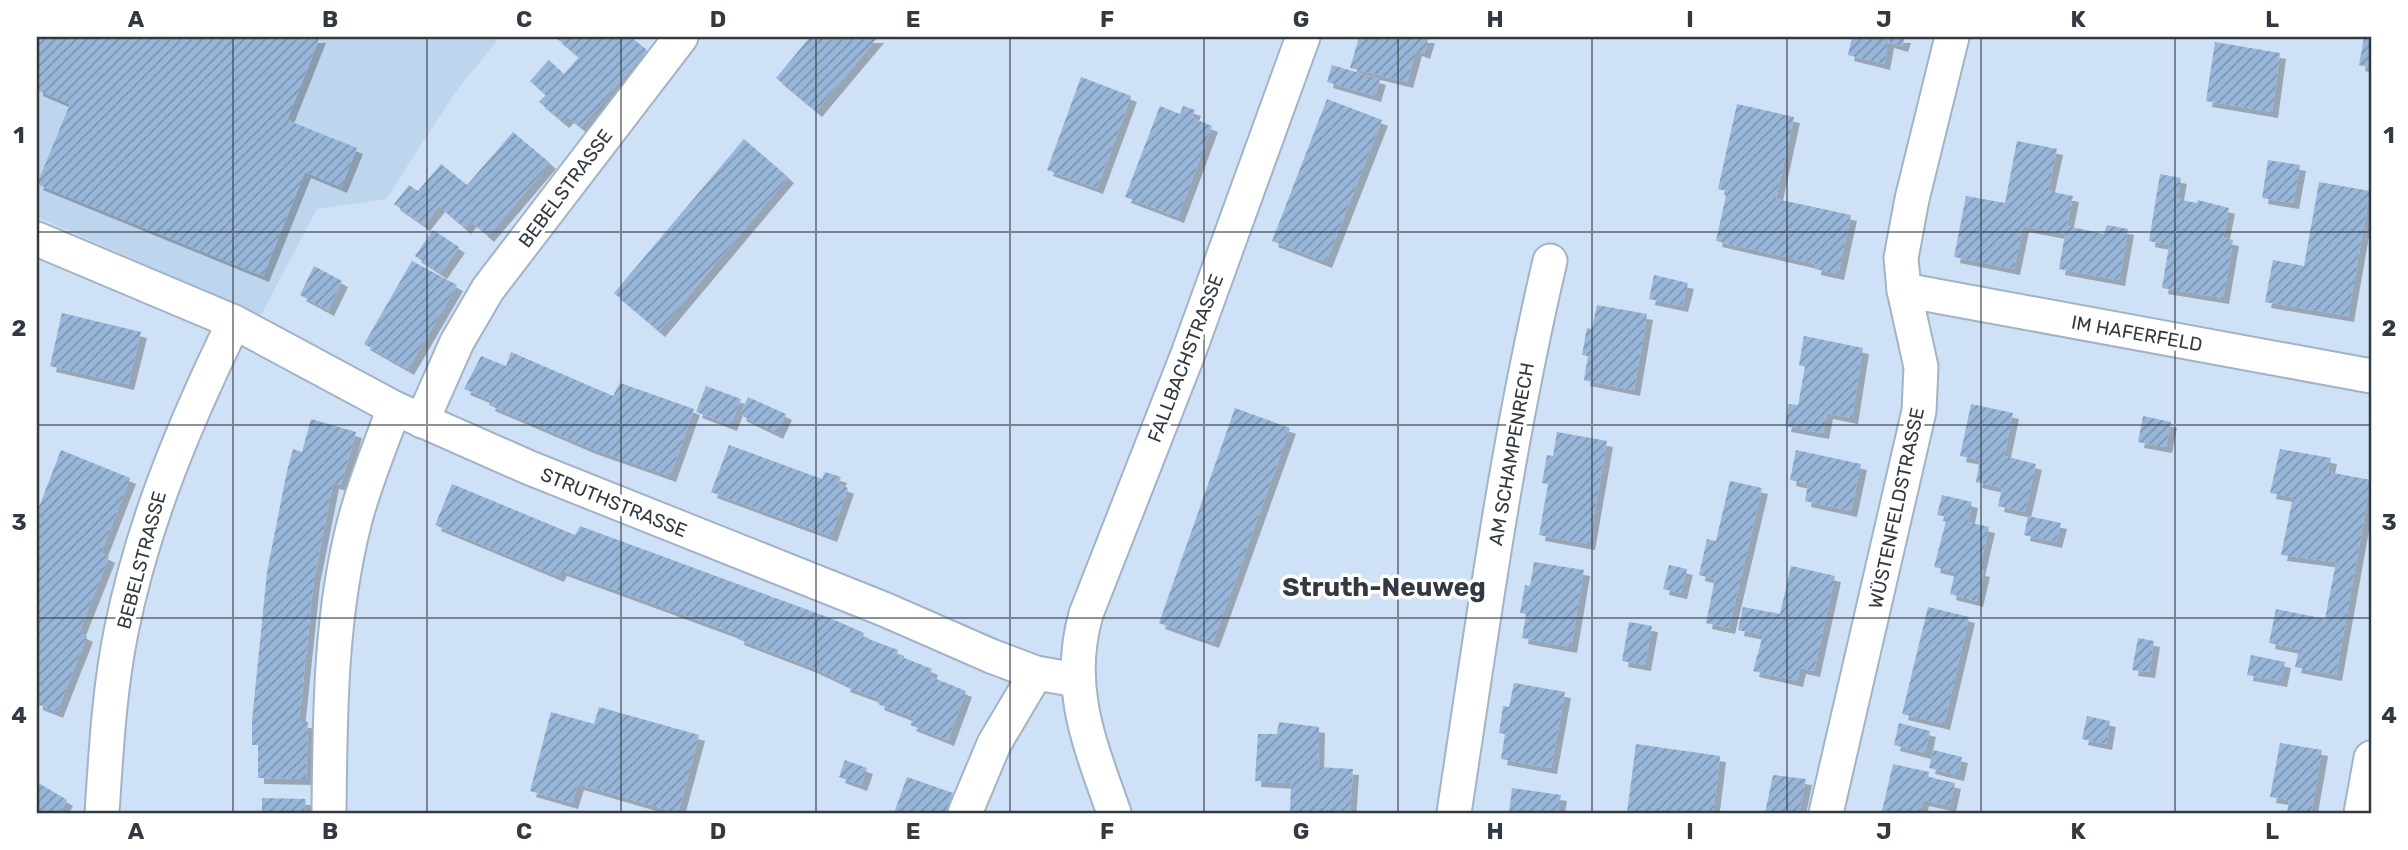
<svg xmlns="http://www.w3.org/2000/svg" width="2408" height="850" font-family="Rubik,sans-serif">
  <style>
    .built { fill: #bed5ee }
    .building { fill: url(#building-hatch); filter: url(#shadow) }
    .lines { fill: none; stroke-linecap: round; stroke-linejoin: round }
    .minor-casing { stroke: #a2b3c7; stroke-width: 37 }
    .minor { stroke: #fff; stroke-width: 33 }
    .grid { fill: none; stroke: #323941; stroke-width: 2; stroke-opacity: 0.55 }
    .labels { text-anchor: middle; stroke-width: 7; stroke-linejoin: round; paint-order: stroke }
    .street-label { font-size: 19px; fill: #323941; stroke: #fff }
    .district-label { font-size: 26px; font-weight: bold; fill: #323941; stroke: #fff }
    .neatline { fill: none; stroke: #323941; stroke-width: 2.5 }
    .grid-label { font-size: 23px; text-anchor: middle; font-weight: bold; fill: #323941 }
  </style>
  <defs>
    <pattern id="building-hatch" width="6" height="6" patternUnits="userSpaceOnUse" patternTransform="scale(1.75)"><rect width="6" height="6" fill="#97b6d9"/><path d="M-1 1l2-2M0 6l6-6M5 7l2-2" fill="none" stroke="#7c95b2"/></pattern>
    <filter id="shadow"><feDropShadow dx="6" dy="6" stdDeviation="0" flood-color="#0004"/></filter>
  </defs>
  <rect width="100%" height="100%" fill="#cfe1f6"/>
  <path class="built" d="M37,37h463l-46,57 -68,105 -69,10 -56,106 -224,-98z"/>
  <g class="building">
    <path d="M37,37h283l-33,83 70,28 -16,39 -36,-15 -42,104 -226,-92 33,-80 -33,-14z"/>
    <path d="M555,37h76l16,13 -66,77 -13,-10 -5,5 -24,-20 7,-7 -16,-14 19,-21 15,14 15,-17z"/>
    <path d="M810,37h68l-62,74 -40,-33z"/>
    <path d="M1359,37h70l-5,16 -8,-3 -9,32 -57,-14z"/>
    <path d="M1852,37h53l-3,9 -14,-4 -4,22 -36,-9z"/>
    <path d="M2364,37h7v31l-12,-3z"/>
    <path d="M2215,42l65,11 -8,59 -66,-11z"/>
    <path d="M1332,65l48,14 -5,17 -48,-14z"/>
    <path d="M1081,77l50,19 -34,92 -50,-18z"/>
    <path d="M1327,99l55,21 -56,142 -54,-21z"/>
    <path d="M1737,104l57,13 -18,82 75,16 -13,59 -23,-5 1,-5 -100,-23 11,-50 -9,-2z"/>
    <path d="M1160,106l20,8 3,-8 12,4 -3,8 20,8 -34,91 -53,-20z"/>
    <path d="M513,132l37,31 -62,73 -17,-15 -6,7 -26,-22 -15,19 -30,-21 15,-19 9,6 23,-27 26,21z"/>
    <path d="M744,139l44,38 -129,154 -45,-38z"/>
    <path d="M2017,141l40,8 -9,42 25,5 -6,30 37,8 3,-9 21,4 -9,51 -60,-11 6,-35 -42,-8 -9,43 -60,-12 12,-61 39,7z"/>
    <path d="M2268,160l32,5 -7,38 -31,-5z"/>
    <path d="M2160,174l21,4 -4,21 20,4 1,-3 31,8 -6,30 10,2 -10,58 -61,-10 7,-43 -20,-4z"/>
    <path d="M2319,182l51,9 -22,125 -83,-14 8,-42 31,6z"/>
    <path d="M433,230l26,17 -18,26 -26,-17z"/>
    <path d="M412,261l45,24 -49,84 -44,-25z"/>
    <path d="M314,266l28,15 -14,29 -28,-15z"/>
    <path d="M1654,275l34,8 -6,23 -33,-7z"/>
    <path d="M1597,305l50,9 -13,76 -50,-10 4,-24 -6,-1 5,-27 5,1z"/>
    <path d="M62,313l79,19 -13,52 -78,-18z"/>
    <path d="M1804,336l59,12 -11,70 -25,-5 -4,20 -38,-7 4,-22 9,1 7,-38 -6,-2z"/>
    <path d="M511,352l102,44 7,-13 74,26 -24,67 -80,-28 -101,-43 2,-5 -27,-11 17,-33 25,10z"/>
    <path d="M706,386l35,13 -10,26 -35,-13z"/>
    <path d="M748,397l38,17 -9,19 -37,-18z"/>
    <path d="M1971,404l42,9 -9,43 32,8 -11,48 -27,-6 4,-18 -26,-6 4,-22 -20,-4z"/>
    <path d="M1235,408l55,20 -77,214 -54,-19z"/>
    <path d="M2143,416l28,6 -5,25 -28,-5z"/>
    <path d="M311,419l45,13 -15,53 -8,-2 -19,95 -15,144h9l-2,57 -48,-1v-33h-6v-24l15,-149 20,-101 6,-22 9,3z"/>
    <path d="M1557,432l50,9 -18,103 -50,-9 9,-51 -6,-1 5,-28 6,1z"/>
    <path d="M729,445l93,34 3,-7 16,5 -3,7 10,4 -17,48 -120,-44z"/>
    <path d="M2280,449l51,9 -3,14 43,8 -35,195 -41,-8 4,-18 -30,-6 7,-34 49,10 11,-57 -55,-7 12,-58 -23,-4z"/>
    <path d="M61,450l69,28 -29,75 8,4 -30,75 8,4 -30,76 -20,-8v-168l2,-7 -2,-1v-16z"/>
    <path d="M1796,450l65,14 -10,47 -46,-10 3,-17 -18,-4z"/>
    <path d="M1730,481l32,7 -33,140 -23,-5 9,-44 -16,-4 8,-36 9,2z"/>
    <path d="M452,484l123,51 5,-9 250,92 34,15 -1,4 35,13 -1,5 35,14 -3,7 37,15 -18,49 -38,-15 4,-7 -36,-14 2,-5 -36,-13 1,-3 -34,-16 -73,-28 1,-4 -178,-65 -3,6 -123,-51z"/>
    <path d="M1942,495l30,7 -4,20 21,5 -10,43 5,1 -7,30 -27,-7 5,-22 -21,-5 13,-50 -10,-2z"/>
    <path d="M2028,516l33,7 -5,19 -32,-7z"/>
    <path d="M1534,562l50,8 -13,77 -49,-9 4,-24 -6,-1 5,-28 5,1z"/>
    <path d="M1669,565l18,4 -6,24 -18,-4z"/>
    <path d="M1791,566l44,10 -21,95 -14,-3 -3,13 -44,-10 10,-36 -25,-5 5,-23 37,7z"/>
    <path d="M1928,607l41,10 -25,107 -42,-10z"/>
    <path d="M1629,622l23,4 -7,39 -23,-4z"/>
    <path d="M2138,638l16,3 -5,31 -17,-2z"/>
    <path d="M2251,655l34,7 -4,19 -34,-6z"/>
    <path d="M1514,683l51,9 -14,76 -50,-9 4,-25 -6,-1 4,-27 6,1z"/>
    <path d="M599,707l100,28 -21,78 -100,-29 -6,19 -42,-12 21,-79 43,12z"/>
    <path d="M2087,716l23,5 -4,23 -24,-5z"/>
    <path d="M1279,722l40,5 -1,40 35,2 -3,44h-60l1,-30 -36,-2 3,-47h19z"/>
    <path d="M1899,723l31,8 -5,22 -31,-8z"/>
    <path d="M2280,743l42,7 -11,63h-24l2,-13 -19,-3z"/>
    <path d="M1636,744l84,12 -7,57h-86z"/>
    <path d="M1933,750l29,7 -4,18 -29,-7z"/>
    <path d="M845,760l22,8 -6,17 -22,-8z"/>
    <path d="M1893,764l36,8 -1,5 27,6 -5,23 -27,-6 -3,13 -38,-2z"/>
    <path d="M1773,775l33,4 -7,34h-34z"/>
    <path d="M907,777l46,16 -7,20h-52z"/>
    <path d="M37,782l30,18 -7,13h-23z"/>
    <path d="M1512,788l49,7 -3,18h-49z"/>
    <path d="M262,798l44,1 -1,14h-43z"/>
  </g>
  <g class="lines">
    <g class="minor-casing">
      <g id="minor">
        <path d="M37,239l197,83 160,86 136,60 356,142 105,46 45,17 41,7"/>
        <path d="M1904,290l467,86"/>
        <path d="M422,421l35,-79 31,-53 193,-252"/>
        <path d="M102,813c4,-60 7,-121 19,-181 22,-110 64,-209 113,-310"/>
        <path d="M329,813c1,-98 1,-197 26,-293 10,-38 26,-75 39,-112"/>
        <path d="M965,813l29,-69 42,-71"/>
        <path d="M1114,813c-24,-69 -49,-125 -28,-199l102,-260 115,-317"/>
        <path d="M1454,813c28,-184 53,-370 96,-552"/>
        <path d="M1826,813l93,-402 2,-44 -17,-77 -3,-32 11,-59 40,-162"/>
        <path d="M2361,813l10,-55"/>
      </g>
    </g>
    <use href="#minor" class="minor"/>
  </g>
  <path class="grid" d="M233,37v776M427,37v776M621,37v776M816,37v776M1010,37v776M1204,37v776M1398,37v776M1592,37v776M1787,37v776M1981,37v776M2175,37v776M37,232h2334M37,425h2334M37,618h2334"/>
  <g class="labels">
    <g class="street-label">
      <text transform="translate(565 188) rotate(-53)" y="7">BEBELSTRASSE</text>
      <text transform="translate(2137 333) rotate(10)" y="7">IM HAFERFELD</text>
      <text transform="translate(1185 358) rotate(-69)" y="7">FALLBACHSTRASSE</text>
      <text transform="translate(1511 454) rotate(-80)" y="7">AM SCHAMPENRECH</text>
      <text transform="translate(614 502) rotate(22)" y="7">STRUTHSTRASSE</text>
      <text transform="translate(1896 508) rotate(-78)" y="7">WÜSTENFELDSTRASSE</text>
      <text transform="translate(141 560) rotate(-75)" y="7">BEBELSTRASSE</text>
    </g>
    <g class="district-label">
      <text x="1384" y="596">Struth-Neuweg</text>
    </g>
  </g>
  <rect width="2408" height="850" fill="none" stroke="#ffffff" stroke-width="77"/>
  <rect x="38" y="38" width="2332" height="774" class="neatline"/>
  <g class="grid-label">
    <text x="136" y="27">A</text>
    <text x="330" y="27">B</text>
    <text x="524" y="27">C</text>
    <text x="718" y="27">D</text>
    <text x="913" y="27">E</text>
    <text x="1107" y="27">F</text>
    <text x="1301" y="27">G</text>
    <text x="1495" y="27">H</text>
    <text x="1690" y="27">I</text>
    <text x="1884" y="27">J</text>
    <text x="2078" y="27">K</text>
    <text x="2272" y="27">L</text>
    <text x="19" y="143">1</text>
    <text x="2389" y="143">1</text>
    <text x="19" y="336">2</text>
    <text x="2389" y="336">2</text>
    <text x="19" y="530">3</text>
    <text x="2389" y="530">3</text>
    <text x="19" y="723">4</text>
    <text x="2389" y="723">4</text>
    <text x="136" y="839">A</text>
    <text x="330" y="839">B</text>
    <text x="524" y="839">C</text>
    <text x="718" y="839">D</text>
    <text x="913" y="839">E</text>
    <text x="1107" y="839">F</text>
    <text x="1301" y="839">G</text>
    <text x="1495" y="839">H</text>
    <text x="1690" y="839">I</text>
    <text x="1884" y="839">J</text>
    <text x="2078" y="839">K</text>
    <text x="2272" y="839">L</text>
  </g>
</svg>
